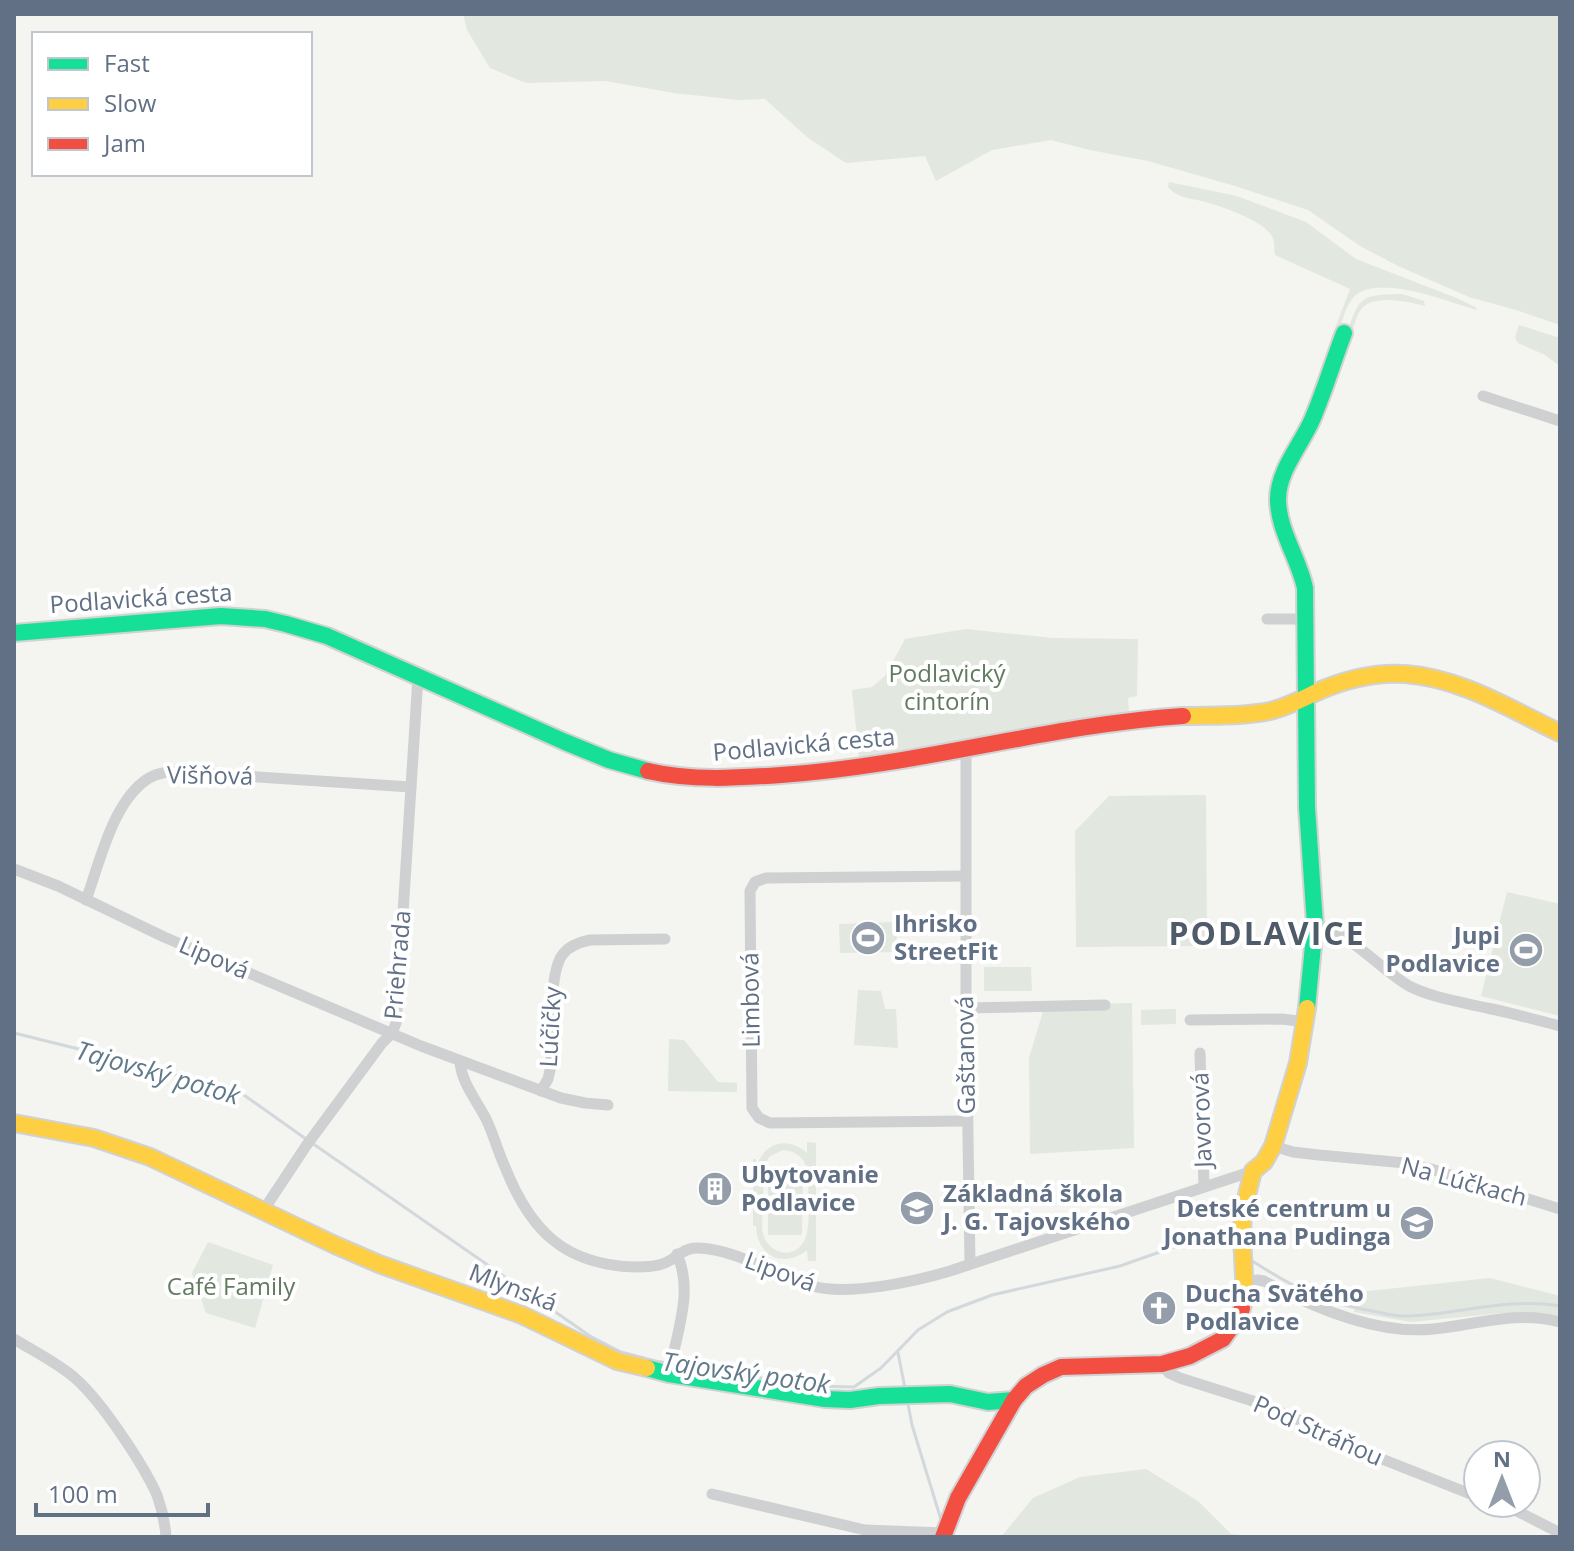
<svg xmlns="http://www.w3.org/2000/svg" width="1574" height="1551" font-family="'Open Sans',sans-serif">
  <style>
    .green { fill: #e2e7df; fill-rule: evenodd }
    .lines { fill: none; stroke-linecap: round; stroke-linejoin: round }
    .stream { stroke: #d2d8db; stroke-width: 3 }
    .fast-casing { stroke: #d0d2d3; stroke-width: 20 }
    .slow-casing { stroke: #d0d2d3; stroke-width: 20 }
    .jam-casing { stroke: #d0d2d3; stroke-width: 20 }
    .street { stroke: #cfd0d1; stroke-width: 11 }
    .fast { stroke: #16e098; stroke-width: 16 }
    .slow { stroke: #ffcf43; stroke-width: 16 }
    .jam { stroke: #f24e42; stroke-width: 16 }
    .labels { text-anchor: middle; stroke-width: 8; stroke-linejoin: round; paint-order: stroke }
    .street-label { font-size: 24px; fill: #617085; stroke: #fff }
    .park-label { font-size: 24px; fill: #627b60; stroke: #fff }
    .poi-label { font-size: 24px; font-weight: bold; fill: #617085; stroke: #fff; text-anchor: start }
    .water-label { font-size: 26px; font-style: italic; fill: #617a8a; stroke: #fff }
    .district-label { font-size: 32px; font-weight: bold; letter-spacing: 2px; fill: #4f5b69; stroke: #fff }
  </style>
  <rect width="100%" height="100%" fill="#f4f4f1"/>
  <g class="green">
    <path d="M463,14h1097v311l-44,-15 -47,-13 -71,-31 -38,-20 -52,-36 -73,-24 -87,-25 -58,-11 -39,-10 -59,10 -56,31 -11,-25 -79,7 -39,-26 -42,-38 -27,1 -64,-7 -69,-12 -79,2 -36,-15 -23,-38z"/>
    <path d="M1169,182l68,14 69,26 50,37 103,40 18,9 -1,2c-28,-8 -100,-38 -123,-12 -9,10 -12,29 -16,42l-4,2 -2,-3 19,-50 -75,-34c-1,-7 0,-13 -3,-19 -9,-15 -46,-28 -63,-33 -15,-5 -32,-4 -41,-16z"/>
    <path d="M1402,294l22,7 1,5c-16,-4 -50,-12 -63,2 -6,7 -9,22 -12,30l-4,-2c14,-40 13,-41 56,-42z"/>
    <path d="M1519,325l41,13v28l-15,-11 -27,-12 -3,-6z"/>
    <path d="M966,629l87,9 85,1 -1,57 -9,2 1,15 -270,44 -7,-67 20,-3 13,-11 20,-37z"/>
    <path d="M1206,795l1,151 -131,1 -1,-116 34,-35z"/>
    <path d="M1507,892l53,12v112l-79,-20z"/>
    <path d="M896,922l1,30 -57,1 -1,-29z"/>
    <path d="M984,967h47l1,24h-48z"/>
    <path d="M858,990l23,1 4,18h11l2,39 -44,-3z"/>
    <path d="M1132,1003l2,145 -104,6 -1,-96 16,-53z"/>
    <path d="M1176,1009v15l-35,1v-15z"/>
    <path d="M669,1039l15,1 34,42 19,1v9l-69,-1z"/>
    <path d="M807,1142l9,1v118h-8l-1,-11c-24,19 -50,6 -51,-24h-3v-67h3v8c9,-25 31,-31 51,-14zM783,1150c15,1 24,10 25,25 0,15 3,51 -3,64 -10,24 -42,14 -43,-12l2,-61 6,-10z"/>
    <path d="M768,1167l35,1 -1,67h-34z"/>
    <path d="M208,1242l65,23 -18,63 -49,-15 -14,-40z"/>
    <path d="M1490,1278l70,18v21l-18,-4h-40l-91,9 -57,-10 5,-20z"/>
    <path d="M1146,1469l52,32 33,33 26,3h-256l32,-39 47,-21z"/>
  </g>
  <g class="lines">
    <g class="stream">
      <path d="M14,1033l109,27 118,33 65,46"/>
      <path d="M312,1143l278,193 31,16 34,9 157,25 42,1 27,-19 37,-38 29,-18 45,-17 128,-29 71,-25 20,-1 17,5 8,5"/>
      <path d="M1249,1259c44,28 70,43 123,52 11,2 24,6 36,5 49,-2 104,-19 152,-10"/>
      <path d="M898,1353l7,35"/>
      <path d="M908,1404l4,21 30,98"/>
    </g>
    <g class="fast-casing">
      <g id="fast">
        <path d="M14,633l207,-17 44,3 21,5 41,12 238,106 44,18 39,11"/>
        <path d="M1307,1008l8,-83 -8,-118 -2,-219c-6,-29 -27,-58 -27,-89 0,-28 23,-54 34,-79 12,-28 21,-58 32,-87"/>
        <path d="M647,1368l22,6 156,25 25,1 29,-4 71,-2 38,8 26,-2"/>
      </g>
    </g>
    <g class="slow-casing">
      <g id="slow">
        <path d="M1183,716c29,-1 59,1 87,-5 18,-4 34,-13 51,-21 26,-11 55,-18 84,-16 56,4 105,35 155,59"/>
        <path d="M14,1123l80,15 56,19 185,88 44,19 143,51 95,46 30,7"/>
        <path d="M1242,1308l3,-12 -3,-60 1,-25 10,-40 11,-9 9,-16 25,-83 9,-55"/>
      </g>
    </g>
    <g class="jam-casing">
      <g id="jam">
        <path d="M648,771c44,10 89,7 133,4 136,-9 267,-50 402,-59"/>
        <path d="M943,1537l15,-39 56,-98 12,-14 17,-11 18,-8 101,-3 28,-8 33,-17 17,-24 2,-7"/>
      </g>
    </g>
    <g class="street">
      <path d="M1483,396l77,25"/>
      <path d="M1267,619h39"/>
      <path d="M966,750v258l4,256"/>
      <path d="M14,869l44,17 106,51 257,109 140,52 24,5 23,2"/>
      <path d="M965,876l-199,2 -11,4 -5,9 2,217 7,10 11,5 197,-2"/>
      <path d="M86,900c14,-38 27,-100 63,-122 10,-6 20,-6 30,-6l232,15"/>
      <path d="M1315,925c31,4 67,46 94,61 24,12 52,16 78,22 25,5 49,12 73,18"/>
      <path d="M966,1008l139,-3"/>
      <path d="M1190,1020l92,-1 24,3"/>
      <path d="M1200,1053l4,134"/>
      <path d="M460,1061c1,22 18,41 27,60 7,15 11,31 18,46 25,63 59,98 130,100 10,0 21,0 30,-4 20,-9 17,-18 44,-14 39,6 67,28 103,37 37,10 101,-4 138,-15l303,-100"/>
      <path d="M541,1091l7,-12 3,-13c1,-25 -3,-94 12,-112 7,-9 17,-12 27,-14l75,-1"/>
      <path d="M1273,1146l20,6 26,3 86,8 26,6 129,40"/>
      <path d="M263,1211l43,-65 76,-103 10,-10 4,-10 22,-346"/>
      <path d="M1244,1281l14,-1 6,1c48,26 113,54 169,48 42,-4 84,-19 127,-7"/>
      <path d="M14,1339c21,13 44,24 62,40 26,23 67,85 81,116 5,14 8,28 9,42"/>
      <path d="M673,1356c7,-34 19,-68 4,-102"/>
      <path d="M1162,1364l7,9 11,5 79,25 54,23 31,18 134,53"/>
      <path d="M712,1494l153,36 79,3"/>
      <path d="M1495,1503l22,8 43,22"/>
    </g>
    <use href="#fast" class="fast"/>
    <use href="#slow" class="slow"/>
    <use href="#jam" class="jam"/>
  </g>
  <defs>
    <g id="stadium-disc" transform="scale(1.8)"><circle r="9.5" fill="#949eab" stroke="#fff"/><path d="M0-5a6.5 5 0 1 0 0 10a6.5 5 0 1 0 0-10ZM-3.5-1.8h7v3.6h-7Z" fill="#fff"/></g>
    <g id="building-disc" transform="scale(1.8)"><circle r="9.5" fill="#949eab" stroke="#fff"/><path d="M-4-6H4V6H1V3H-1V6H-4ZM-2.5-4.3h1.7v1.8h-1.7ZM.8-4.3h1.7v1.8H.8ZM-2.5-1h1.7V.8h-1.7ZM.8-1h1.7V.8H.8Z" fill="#fff"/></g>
    <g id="school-disc" transform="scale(1.8)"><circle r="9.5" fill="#949eab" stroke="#fff"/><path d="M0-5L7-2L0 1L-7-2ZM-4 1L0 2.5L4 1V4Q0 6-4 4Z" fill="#fff"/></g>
    <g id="church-disc" transform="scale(1.8)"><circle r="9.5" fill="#949eab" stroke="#fff"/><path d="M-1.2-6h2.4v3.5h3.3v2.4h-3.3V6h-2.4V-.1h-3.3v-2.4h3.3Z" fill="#fff"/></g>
  </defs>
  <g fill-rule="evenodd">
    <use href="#stadium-disc" x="868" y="938"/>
    <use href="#stadium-disc" x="1526" y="950"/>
    <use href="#building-disc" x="715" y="1189"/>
    <use href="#school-disc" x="917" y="1208"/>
    <use href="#school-disc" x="1417" y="1223"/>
    <use href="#church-disc" x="1159" y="1308"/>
  </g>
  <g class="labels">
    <g class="street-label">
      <text transform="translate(141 599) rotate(-4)" y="8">Podlavická cesta</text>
      <text transform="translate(804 745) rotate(-5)" y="8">Podlavická cesta</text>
      <text transform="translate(210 776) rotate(1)" y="8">Višňová</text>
      <text transform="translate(214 958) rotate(23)" y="8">Lipová</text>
      <text transform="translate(398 965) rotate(-85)" y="8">Priehrada</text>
      <text transform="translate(751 1000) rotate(-91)" y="8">Limbová</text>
      <text transform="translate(551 1027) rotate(-87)" y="8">Lúčičky</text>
      <text transform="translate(966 1055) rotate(-91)" y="8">Gaštanová</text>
      <text transform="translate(1202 1120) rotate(-92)" y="8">Javorová</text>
      <text transform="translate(1464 1182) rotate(15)" y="8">Na Lúčkach</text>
      <text transform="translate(780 1272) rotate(20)" y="8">Lipová</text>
      <text transform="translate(513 1288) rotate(21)" y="8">Mlynská</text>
      <text transform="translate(1318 1431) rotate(24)" y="8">Pod Stráňou</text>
    </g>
    <g class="park-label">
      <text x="947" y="682">Podlavický<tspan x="947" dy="28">cintorín</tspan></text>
      <text x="231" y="1295">Café Family</text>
    </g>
    <g class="poi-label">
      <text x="894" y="932">Ihrisko<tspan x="894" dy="28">StreetFit</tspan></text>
      <text x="1500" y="944" text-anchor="end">Jupi<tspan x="1500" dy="28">Podlavice</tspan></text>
      <text x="741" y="1183">Ubytovanie<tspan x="741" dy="28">Podlavice</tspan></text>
      <text x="943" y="1202">Základná škola<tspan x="943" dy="28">J. G. Tajovského</tspan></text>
      <text x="1391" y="1217" text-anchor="end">Detské centrum u<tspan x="1391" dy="28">Jonathana Pudinga</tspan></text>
      <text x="1185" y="1302">Ducha Svätého<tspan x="1185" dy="28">Podlavice</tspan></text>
    </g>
    <g class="water-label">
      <text transform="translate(158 1073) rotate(16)" y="9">Tajovský potok</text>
      <text transform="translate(746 1373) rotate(8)" y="9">Tajovský potok</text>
    </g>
    <g class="district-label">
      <text x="1267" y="945">PODLAVICE</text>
    </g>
  </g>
  <rect width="1574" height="1551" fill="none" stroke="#617085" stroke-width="32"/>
  <rect x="32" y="32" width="280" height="144" fill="#ffffff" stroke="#c0c6ce" stroke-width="2"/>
  <rect x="48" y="58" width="40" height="12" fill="#16e098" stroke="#c0c6ce" stroke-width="2"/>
  <text x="104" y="72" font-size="24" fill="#617085">Fast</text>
  <rect x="48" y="98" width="40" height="12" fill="#ffcf43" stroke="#c0c6ce" stroke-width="2"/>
  <text x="104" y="112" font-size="24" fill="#617085">Slow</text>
  <rect x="48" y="138" width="40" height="12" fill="#f24e42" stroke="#c0c6ce" stroke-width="2"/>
  <text x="104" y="152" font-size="24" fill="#617085">Jam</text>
  <g transform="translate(1502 1479)"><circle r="38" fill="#ffffff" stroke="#c0c6ce" stroke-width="2"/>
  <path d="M0-6L14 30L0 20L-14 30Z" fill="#949eab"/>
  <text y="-12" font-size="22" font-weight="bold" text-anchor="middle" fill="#617085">N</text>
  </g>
  <path d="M36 1503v12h172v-12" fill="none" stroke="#617085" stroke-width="4"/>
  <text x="48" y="1503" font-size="24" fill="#617085" stroke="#ffffff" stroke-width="6" paint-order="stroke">100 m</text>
</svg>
